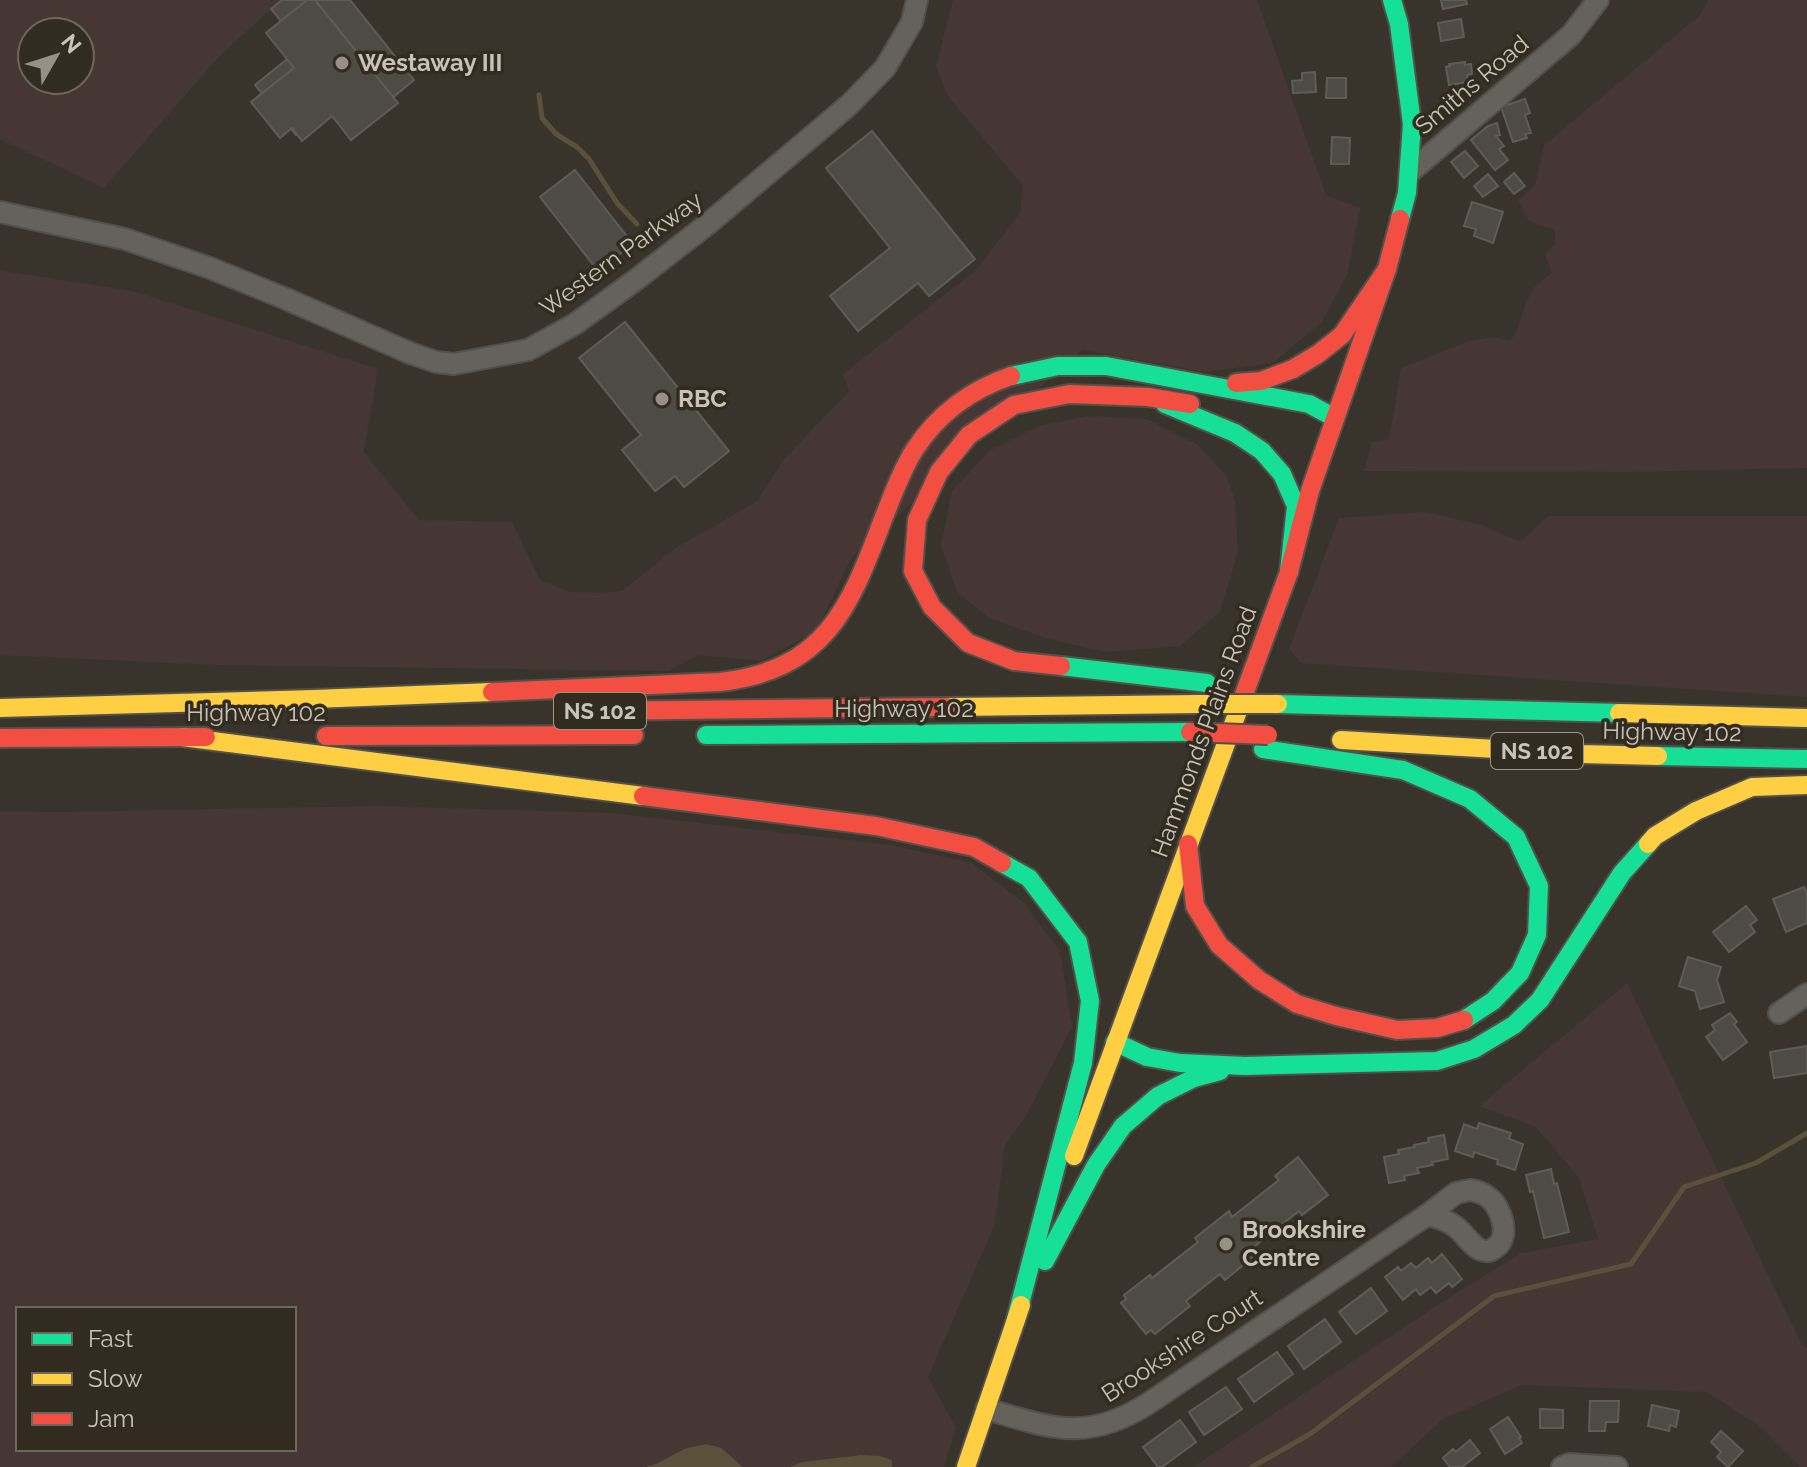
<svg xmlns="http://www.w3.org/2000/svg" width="1807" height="1467" font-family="Raleway,sans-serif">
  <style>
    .green { fill: #463634; fill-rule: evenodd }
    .water { fill: #5b513b }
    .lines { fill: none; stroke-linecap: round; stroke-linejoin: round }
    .stream { stroke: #5b513b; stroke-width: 5 }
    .building { fill: #4e4b44; stroke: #5f5c54; stroke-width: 2 }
    .street-casing { stroke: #52504a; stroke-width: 24 }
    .fast-casing { stroke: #52504a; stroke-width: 22 }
    .slow-casing { stroke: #52504a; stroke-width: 22 }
    .jam-casing { stroke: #52504a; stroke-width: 22 }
    .street { stroke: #65625c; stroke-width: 20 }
    .fast { stroke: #16e098; stroke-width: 18 }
    .slow { stroke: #ffcf43; stroke-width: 18 }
    .jam { stroke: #f24e42; stroke-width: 18 }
    .slow-bridge-casing { stroke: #535049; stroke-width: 22; stroke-linecap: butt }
    .jam-bridge-casing { stroke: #535049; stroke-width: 22; stroke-linecap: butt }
    .slow-bridge { stroke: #ffcf43; stroke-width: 18 }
    .jam-bridge { stroke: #f24e42; stroke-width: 18 }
    .poi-dot { fill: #959186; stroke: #322c20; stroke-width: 3 }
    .labels { text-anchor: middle; stroke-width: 7; stroke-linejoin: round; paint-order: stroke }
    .shield { fill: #322c20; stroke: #9a968a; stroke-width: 2 }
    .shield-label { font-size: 22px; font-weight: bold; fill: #c7c3b7 }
    .poi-label { font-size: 24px; font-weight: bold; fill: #c7c3b7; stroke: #322c20; text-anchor: start }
    .street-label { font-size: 24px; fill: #c7c3b7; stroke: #322c20 }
  </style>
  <rect width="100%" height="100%" fill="#38342c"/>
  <g class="green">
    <path d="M0,0h287l-16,9 -53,49 -114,130 -104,-49zM32,32h48v48h-48z"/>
    <path d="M953,0h304l69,195 34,13 -12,65 -26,49 -49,41 -68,9 -123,-22 -230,207 -36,74 -55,30 -63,-6 -29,16 -455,-6 -214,-10v-386l3,2 130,20 245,78 -14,83 55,68 93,2 28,58 30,12 32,1 20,-2 52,-42 83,-48 27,-42 65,-68 -6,-17 133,-104 44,-57 3,-27 -76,-91 -11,-29z"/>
    <path d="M1708,0h99v468l-179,4 -264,-1 8,-29 17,-3 12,-71 65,-26 26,-5 18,4c11,-15 12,-34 22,-50 4,-7 13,-13 20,-18l-7,-19 10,-10v-14l-26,-9 -11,-21 17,-15 9,-40 156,-130z"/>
    <path d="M1088,416l59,3 51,26 28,30 9,25 3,52 -18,60 -40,34 -73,6 -59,-13 -59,-21 -32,-26 -16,-47 11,-54 37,-40 50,-25z"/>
    <path d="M1426,512l56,13 38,17 28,-26h259v181l-506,-34 -12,-14 50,-131z"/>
    <path d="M379,806l234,7 278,32 81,18 51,39 37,49 12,76 -45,87 -22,32 -10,78 -67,153 28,51 -12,39h-52v-7l-31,-5 -59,7 -12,5h-47l-3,-4 -56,-14 -26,14 -12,4h-646v-656l58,1zM18,1309h276v140h-276z"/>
    <path d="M1627,983l175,362 5,3v119h-7l-39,-40 -55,-35 -184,-7 -79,34 -52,48h-198l243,-161 85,-53 77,-14 -19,-61 -43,-51 -57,-21z"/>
  </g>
  <g class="water">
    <path d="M706,1444l15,4 22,19h-97l12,-4 26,-14z"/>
    <path d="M861,1455l19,1 12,4v7h-102l12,-5z"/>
  </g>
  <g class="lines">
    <g class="stream">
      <path d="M539,95l3,23 14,16 21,13 12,12 28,44 20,21"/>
      <path d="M1252,1467l58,-33 184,-138 137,-32 53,-77 72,-24 51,-30"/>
    </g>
  </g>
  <g class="building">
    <path d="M282,0h68l64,80 -49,40 -20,-25 -49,40 -41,-50 47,-38 -31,-38z"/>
    <path d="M307,0h8l83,103 -47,37 -19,-24 -30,25 -10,-13 -12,10 -29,-36 43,-34 -28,-35z"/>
    <path d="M1441,0h25l1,4 -24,5z"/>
    <path d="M1461,19l3,18 -23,4 -3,-18z"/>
    <path d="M1465,62v3l6,-1 1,10 -5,1 1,7 -19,3 -3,-18 4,-1 -1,-2z"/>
    <path d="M1315,72l1,20 -23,1 -1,-12 10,-1v-7z"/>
    <path d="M1327,78h19v20h-20z"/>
    <path d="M1525,99l5,14 -5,2 6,18 -6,1 2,4 -14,4 -12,-35z"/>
    <path d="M1497,123l3,12 -4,1 8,10 -5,3 9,11 -13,10 -24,-30 17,-14z"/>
    <path d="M872,131l103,128 -46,37 -11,-13 -60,48 -28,-35 60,-48 -64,-80z"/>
    <path d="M1332,137l18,1 -1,26h-18z"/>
    <path d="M1465,151l13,15 -14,12 -13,-16z"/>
    <path d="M575,170l58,74 -35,27 -58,-74z"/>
    <path d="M1514,173l11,13 -11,8 -10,-12z"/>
    <path d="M1488,174l10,12 -15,11 -9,-11z"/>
    <path d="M1472,202l31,10 -10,31 -19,-7 2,-7 -12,-3z"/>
    <path d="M625,322l104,129 -45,36 -9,-11 -20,15 -33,-41 19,-15 -62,-77z"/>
    <path d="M1804,887l3,6v30l-21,9 -13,-33z"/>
    <path d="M1746,906l11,14 -7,5 5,7 -26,20 -16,-20z"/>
    <path d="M1688,957l33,10 -4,13 7,22 -24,7 -5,-18 -16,-5z"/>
    <path d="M1730,1013l7,9 -3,2 13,18 -24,18 -17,-23 9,-7 -3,-5z"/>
    <path d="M1807,1046v27l-33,5 -4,-26z"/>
    <path d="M1479,1123l32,10 -2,6 14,5 -8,26 -18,-6 1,-4 -24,-8 -1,5 -18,-6 9,-27 13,5z"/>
    <path d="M1444,1135l4,24 -16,3 1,3 -16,3 2,5 -15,3 1,4 -16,3 -5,-26 15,-3 -1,-4 17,-3 -1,-2 15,-3 -1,-4z"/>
    <path d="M1298,1157l30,38 -26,20 -3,-4 -44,35 4,6 -34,28 -5,-6 -34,27 4,5 -35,28 -4,-4 -5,4 -25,-31 5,-4 -2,-4 26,-20 2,3 46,-36 -3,-4 34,-27 3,6 47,-37 -4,-4z"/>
    <path d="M1551,1169l3,15 3,-1 12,49 -25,6 -11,-47 -3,1 -4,-17z"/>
    <path d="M1442,1254l20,25 -10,8 -3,-4 -13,10 -5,-6 -11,8 -4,-6 -13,11 -18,-23 13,-10 3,4 10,-8 5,5 12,-10 4,5z"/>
    <path d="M1371,1288l16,23 -31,23 -17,-22z"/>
    <path d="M1325,1319l16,23 -37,27 -16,-23z"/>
    <path d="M1277,1352l16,22 -39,28 -16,-23z"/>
    <path d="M1226,1387l16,22 -38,26 -15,-23z"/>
    <path d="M1590,1401h29l-1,21h-12l-1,9h-16z"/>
    <path d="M1652,1405l27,6 -3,16 -6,-2 -1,6 -21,-5z"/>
    <path d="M1540,1409l23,1v18h-23z"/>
    <path d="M1508,1417l13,20 -2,1 3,5 -17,11 -15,-25z"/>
    <path d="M1180,1420l16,22 -34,25h-4l-15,-20z"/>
    <path d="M1721,1431l22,20 -15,16 -11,-10 4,-5 -10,-10z"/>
    <path d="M1470,1440l10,13 -18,14h-12l-7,-9 10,-9 3,3z"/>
  </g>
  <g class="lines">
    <g class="street-casing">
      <g id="street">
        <path d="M1410,172l161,-137 27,-35"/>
        <path d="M0,212l125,27 85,29 74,30 126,55 26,9 18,2 74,-14 47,-26 58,-42 76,-59 140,-118 36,-37 27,-46 5,-22"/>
        <path d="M1779,1013l28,-19"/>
        <path d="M1470,1190c7,1 13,3 18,7 13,9 23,39 8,50 -17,14 -28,-11 -40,-20 -9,-7 -19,-10 -29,-12l29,-22z"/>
        <path d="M986,1409c65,19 101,34 163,-6l278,-188"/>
        <path d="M1562,1467l7,-3 48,3"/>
      </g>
    </g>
    <g class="fast-casing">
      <g id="fast">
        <path d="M1392,0l7,24 13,100 -5,69 -7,26"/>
        <path d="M1011,376l47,-10h48l203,38 26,14"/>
        <path d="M1165,404l70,29 27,18 20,23 14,32 -7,66"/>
        <path d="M1061,666l146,17"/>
        <path d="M1278,704l341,9"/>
        <path d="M706,735l484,-3"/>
        <path d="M1263,749l140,21 67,29 46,38 23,49 -2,49 -17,38 -27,28 -29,19"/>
        <path d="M1658,756l149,3"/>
        <path d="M1002,863l27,15 49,64 12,59 -7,62 -68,260"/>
        <path d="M1115,1042l32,15 33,6 65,3 192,-5 37,-12 40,-24 26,-25 82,-127 26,-29"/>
        <path d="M1045,1261l51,-96 27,-39 35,-30 36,-18 26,-7"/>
      </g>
    </g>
    <g class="slow-casing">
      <g id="slow">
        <path d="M947,707l252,-3"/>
        <path d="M0,708l314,-9 178,-7"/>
        <path d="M1619,713l188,5"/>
        <path d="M182,737l461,59"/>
        <path d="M1341,740l240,14 77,2"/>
        <path d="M1648,844l7,-8 41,-25 56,-24 55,-2"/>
        <path d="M1074,1156l168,-456"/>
        <path d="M966,1467l55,-162"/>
      </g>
    </g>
    <g class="jam-casing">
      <g id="jam">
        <path d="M1236,383l25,-2 32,-12 25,-15 24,-19 45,-66"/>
        <path d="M1061,666l-47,-5 -46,-18 -36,-36 -19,-36 4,-51 22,-48 30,-37 45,-30 55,-11 79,3 42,7"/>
        <path d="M492,692l228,-10c104,-12 129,-72 162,-160 10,-25 19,-51 33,-73 23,-35 57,-60 96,-73"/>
        <path d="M1242,700l47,-128 21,-81 77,-222 13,-50"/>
        <path d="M593,711l354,-4"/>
        <path d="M326,736l308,-1"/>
        <path d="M0,738l206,-1"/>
        <path d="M643,796l233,30 98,21 28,16"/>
        <path d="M1188,844l7,62 24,39 40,35 38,24 39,12 61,14 40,-2 27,-8"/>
      </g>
    </g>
    <use href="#street" class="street"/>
    <use href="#fast" class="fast"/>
    <use href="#slow" class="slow"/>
    <use href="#jam" class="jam"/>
    <g class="slow-bridge-casing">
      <path id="slow-bridge" d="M1199,704h79"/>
    </g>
    <g class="jam-bridge-casing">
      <path id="jam-bridge" d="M1190,732l78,3"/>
    </g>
    <use href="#slow-bridge" class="slow-bridge"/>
    <use href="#jam-bridge" class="jam-bridge"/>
  </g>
  <g class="poi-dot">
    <circle cx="342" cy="63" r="8"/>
    <circle cx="662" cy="399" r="8"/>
    <circle cx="1226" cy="1244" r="8"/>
  </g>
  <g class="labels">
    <g class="shield">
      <rect x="554" y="693" width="92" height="36" rx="6"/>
      <rect x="1491" y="733" width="92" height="36" rx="6"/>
    </g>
    <g class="shield-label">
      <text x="600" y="719">NS 102</text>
      <text x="1537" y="759">NS 102</text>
    </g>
    <g class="poi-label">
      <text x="358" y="71">Westaway III</text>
      <text x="678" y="407">RBC</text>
      <text x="1242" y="1238">Brookshire<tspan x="1242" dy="28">Centre</tspan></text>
    </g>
    <g class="street-label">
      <text transform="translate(1472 85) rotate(-40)" y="8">Smiths Road</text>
      <text transform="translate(621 254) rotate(-36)" y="8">Western Parkway</text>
      <text x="904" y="717">Highway 102</text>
      <text x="256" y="721">Highway 102</text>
      <text transform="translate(1204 732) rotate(-70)" y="8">Hammonds Plains Road</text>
      <text transform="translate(1672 732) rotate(1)" y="8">Highway 102</text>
      <text transform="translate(1182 1346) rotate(-33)" y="8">Brookshire Court</text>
    </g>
  </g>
  <rect x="16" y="1307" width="280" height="144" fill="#322c20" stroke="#6e685c" stroke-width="2"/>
  <rect x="32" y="1333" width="40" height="12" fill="#16e098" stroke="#6e685c" stroke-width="2"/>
  <text x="88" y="1347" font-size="24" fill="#c7c3b7">Fast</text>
  <rect x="32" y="1373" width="40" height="12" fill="#ffcf43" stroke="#6e685c" stroke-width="2"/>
  <text x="88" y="1387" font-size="24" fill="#c7c3b7">Slow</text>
  <rect x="32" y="1413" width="40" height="12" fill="#f24e42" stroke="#6e685c" stroke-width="2"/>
  <text x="88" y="1427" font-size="24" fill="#c7c3b7">Jam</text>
  <g transform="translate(56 56) rotate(51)"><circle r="38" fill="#322c20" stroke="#6e685c" stroke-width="2"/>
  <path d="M0-6L14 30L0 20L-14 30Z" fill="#959186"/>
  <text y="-12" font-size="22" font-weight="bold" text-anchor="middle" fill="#c7c3b7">N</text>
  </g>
</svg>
